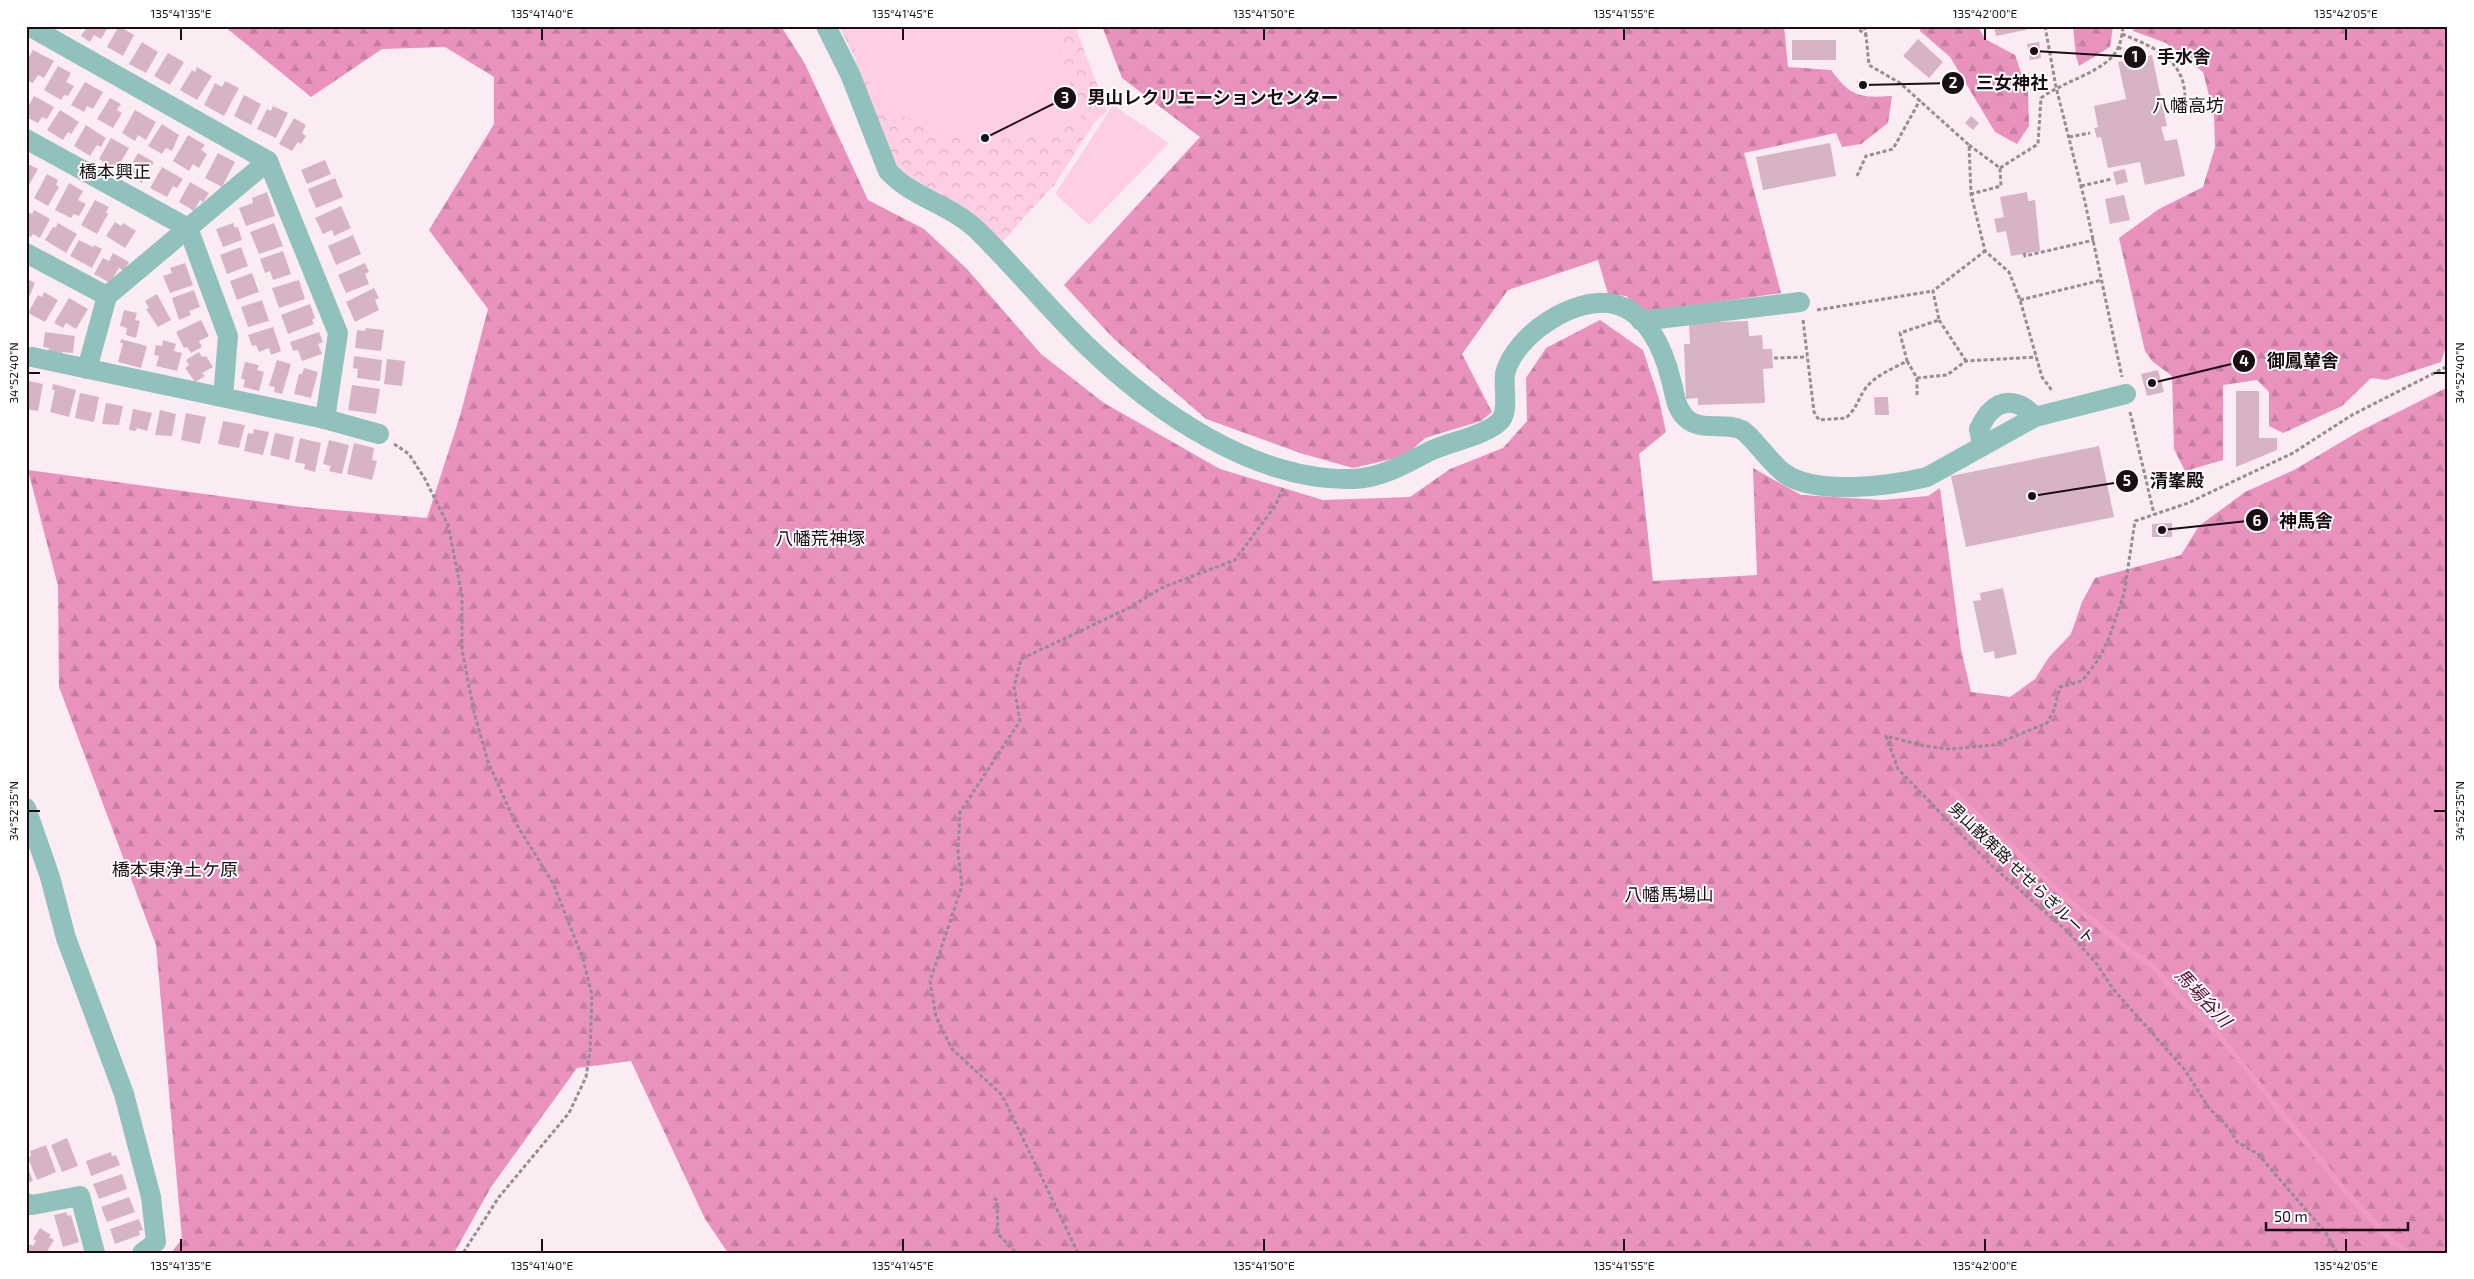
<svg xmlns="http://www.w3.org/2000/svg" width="2474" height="1279" font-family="'Exo 2','Noto Sans JP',sans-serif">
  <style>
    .forest { fill: url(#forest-firs) }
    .park { fill: url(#park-crowns) }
    .pitch { fill: #ffcee5 }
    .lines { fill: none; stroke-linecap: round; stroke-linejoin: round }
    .stream { stroke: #ef99c4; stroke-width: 5.5 }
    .building { fill: #d7b4c4 }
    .path { stroke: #988b91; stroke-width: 3; stroke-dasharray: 4 2.5; stroke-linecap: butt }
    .minor { stroke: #90c1bc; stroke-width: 20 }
    .ticks { fill: none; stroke: #1a0e14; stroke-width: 2 }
    .labels { text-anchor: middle; stroke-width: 4; stroke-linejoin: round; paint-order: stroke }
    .street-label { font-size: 16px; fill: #1a0e14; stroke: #fff }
    .neighbourhood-label { font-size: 18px; fill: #1a0e14; stroke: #fff }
    .water-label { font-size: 18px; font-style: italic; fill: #550938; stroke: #fff }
    .leader { fill: none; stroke: #1a0e14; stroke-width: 2 }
    .callout-dot { fill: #1a0e14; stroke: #fff; stroke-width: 2 }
    .mark-label { font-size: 15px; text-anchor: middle; font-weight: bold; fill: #fff }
    .callout-label { font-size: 18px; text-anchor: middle; font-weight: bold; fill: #1a0e14; stroke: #fff; stroke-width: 4; stroke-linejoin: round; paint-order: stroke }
    .neatline { fill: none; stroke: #1a0e14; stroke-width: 2 }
    .ticks-label { font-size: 12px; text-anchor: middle; fill: #1a0e14 }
  </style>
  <defs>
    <pattern id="forest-firs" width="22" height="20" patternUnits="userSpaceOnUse" patternTransform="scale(1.25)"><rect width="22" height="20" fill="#e892bd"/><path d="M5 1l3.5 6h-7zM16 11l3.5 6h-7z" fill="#c67da2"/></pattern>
    <pattern id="park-crowns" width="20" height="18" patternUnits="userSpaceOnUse" patternTransform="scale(1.25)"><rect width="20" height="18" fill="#ffcee5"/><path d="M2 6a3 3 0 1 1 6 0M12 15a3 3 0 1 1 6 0" fill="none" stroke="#dab0c4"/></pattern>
  </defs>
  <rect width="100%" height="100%" fill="#fbecf3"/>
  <g class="forest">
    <path d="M224,26h557l24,38 63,136 56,29 43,40 74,85 63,49 116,66 103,31 87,-3 40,-28 53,-21 24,-27 -1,-43 20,-30 54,-28 43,30 16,49 7,33 -27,22 14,127 104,-6 -4,-107 48,27 81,5 46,-4 12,-8 21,161 10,43 39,5 25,-18 14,-22 22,-23 11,-32 13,-24 86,-23 18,-29 46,-34 49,-22 64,-38 90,-45v866h-1720l-23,-34 -74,-158 -54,7 -86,119 -37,66h-283l11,-14 -26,-294 -97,-258 -1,-101 -30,-116 273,37 126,11 33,-102 28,-107 -59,-79 65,-106v-47l-49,-30 -63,2 -71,48z"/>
    <path d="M1102,26h682l4,41 43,3c20,27 28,28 61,26l-4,27 -27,21 -19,3 -6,-14 -92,20 37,140 -136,19 -19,-16 -18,-2 -10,-34 -90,30 -46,64 30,58 -11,9 -56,17 -20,18 -52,12 -53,-15 -94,-34 -92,-80 -50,-54 136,-148 -78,-59z"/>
    <path d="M1919,26h59l7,13 30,16 13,38 1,33 -12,18 -22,-12 -45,-75 -30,-26z"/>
    <path d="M2073,26h40l-3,21 -31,19 -3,-10z"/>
    <path d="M2134,26h314v314l-7,22 -55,18 -15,-2 -29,28 -59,27 -14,-7v-34l-12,-12 -34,5v75l-38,11 -11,-22 -2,-73 -20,-15 -7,-10 -26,-113 40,-29 44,-22 12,-40 -1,-32 -11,-43 -37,-29 -33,-12z"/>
  </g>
  <path class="park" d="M839,26h236l32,85 -13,12 -39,61 -54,59c-17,-16 -33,-33 -53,-45 -19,-11 -37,-17 -52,-34l-35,-86 -6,-20z"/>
  <g class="pitch">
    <path d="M845,26h207l30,95 -30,12 -32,5 -25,2 -32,-2 -40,-12 -46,-25z"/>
    <path d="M1113,105l56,38 -80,82 -34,-31z"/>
  </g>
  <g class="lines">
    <path class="stream" d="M1950,789l120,113 50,41 35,25 23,28 39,37 129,159 44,47 19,14"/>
  </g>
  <g class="building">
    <path d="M88,26h21l-8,13 -7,-4 -4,7 -9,-6z"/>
    <path d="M119,26l15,9 -11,21 -16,-9z"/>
    <path d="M1994,26h31l1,4 -30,6z"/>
    <path d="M1918,39l25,23 -14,16 -26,-22z"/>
    <rect x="1792" y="40" width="44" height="20"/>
    <path d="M142,42l16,10 -12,21 -17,-9z"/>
    <path d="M2039,42l2,16 -11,2 -3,-16z"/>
    <path d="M33,50l21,11 -10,17 -6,-3 -5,8 -7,-3v-18z"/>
    <path d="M168,53l16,9 -14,23 -16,-9z"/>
    <path d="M2152,55l15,71 -6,1 4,14 12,-2 8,37 -40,9 -5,-23 -32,6 -7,-31 -4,1 -3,-10 4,-1 -4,-21 32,-7 -8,-37z"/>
    <path d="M58,66l13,7 -5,9 8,4 -6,10 -4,-1 -3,5 -17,-10z"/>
    <path d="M197,67l15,9 -15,24 -17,-10 12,-20 3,2z"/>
    <path d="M225,81l14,7 -15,28 -20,-11 11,-22 7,4z"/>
    <rect x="1857" y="81" width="11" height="7"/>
    <path d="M85,82l18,10 -10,17 -6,-3 -3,6 -13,-7z"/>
    <path d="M244,95l17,9 -10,21 -17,-9z"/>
    <path d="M34,96l20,11 -7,12 -5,-2 -4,6 -12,-6v-6z"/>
    <path d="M110,98l11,6 -4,6 5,3 -9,15 -16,-9z"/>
    <path d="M273,106l15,7 -12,25 -19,-9 10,-20 4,2z"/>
    <path d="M60,110l19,12 -8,12 -3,-2 -5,8 -16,-10z"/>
    <path d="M135,110l21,12 -10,18 -8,-5 -3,6 -13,-8z"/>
    <path d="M1971,116l8,7 -6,7 -8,-7z"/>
    <path d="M294,118l12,7 -4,8 4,3 -5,8 -3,-2 -6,9 -13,-7z"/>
    <path d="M162,124l17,11 -7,16 -6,-3 -4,6 -14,-8z"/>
    <path d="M86,125l20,13 -5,9 -4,-2 -7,11 -16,-10z"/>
    <path d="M188,135l17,10 -4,5 6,4 -8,14 -6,-4 -4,7 -16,-10z"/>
    <path d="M111,138l18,10 -13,22 -17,-11z"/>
    <path d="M1830,143l6,33 -73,14 -7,-33z"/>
    <path d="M138,153l16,9 -12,21 -16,-9z"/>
    <path d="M218,153l17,9 -13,25 -17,-9z"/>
    <path d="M325,160l6,14 -24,10 -6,-14z"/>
    <path d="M26,163l12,6 -12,21z"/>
    <path d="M162,167l21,12 -6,9 -4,-2 -6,11 -17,-9z"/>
    <path d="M2125,169l3,13 -12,3 -3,-13z"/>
    <path d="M47,174l11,6 -2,5 3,2 -11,19 -14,-8z"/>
    <path d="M335,178l8,19 -27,11 -8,-19z"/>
    <path d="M190,182l19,11 -6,9 -3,-2 -6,11 -15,-9z"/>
    <path d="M69,183l14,8 -5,9 8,4 -7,12 -5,-2 -3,4 -16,-8z"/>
    <path d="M267,192l8,24 -29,10 -7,-18 14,-5 -1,-5z"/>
    <path d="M2027,192l1,9 7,-1 5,51 -29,5 -5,-25 -9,2 -3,-14 10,-2 -4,-20z"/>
    <path d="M2124,195l6,25 -20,4 -5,-25z"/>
    <path d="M95,200l14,7 -3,5 2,2 -11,20 -16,-9z"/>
    <path d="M341,206l10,22 -17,8 -2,-6 -9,4 -8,-16z"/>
    <path d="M34,210l16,9 -10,19 -7,-4 -2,3 -5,-3v-23l6,3z"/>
    <path d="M115,222l6,4 2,-3 13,8 -11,17 -19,-12z"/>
    <path d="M58,223l19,11 -11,19 -21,-13 8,-13 2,1z"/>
    <path d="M233,223l2,5 3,-1 4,13 -19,7 -7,-18z"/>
    <path d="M274,223l9,23 -24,8 -9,-22z"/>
    <path d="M353,235l8,19 -25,11 -8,-19z"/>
    <path d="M79,240l14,7 1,-2 8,4 -10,19 -22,-12z"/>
    <path d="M241,247l7,19 -21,8 -7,-19z"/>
    <path d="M283,251l8,23 -18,6 -3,-9 -5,2 -5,-14z"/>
    <path d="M113,253l16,9 -5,9 -5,-3 -9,15 -16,-9 9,-16 6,3z"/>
    <path d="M185,263l8,22 -23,8 -7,-17 9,-3 -2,-5z"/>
    <path d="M365,263l4,9 -4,2 4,10 -23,9 -8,-18z"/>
    <path d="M252,273l7,19 -22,8 -7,-19z"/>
    <path d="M26,278l9,5 -9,22z"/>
    <path d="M299,280l6,19 -26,9 -7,-20z"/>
    <path d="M374,288l5,10 -4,2 4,10 -24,12 -9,-20z"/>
    <path d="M194,290l6,17 -11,4 2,4 -12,5 -7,-22z"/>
    <path d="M44,292l14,8 -13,22 -17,-9 10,-18 4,2z"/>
    <path d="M157,294l14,26 -13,7 -12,-18 3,-1 -4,-7z"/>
    <path d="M69,298l19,11 -12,20 -10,-6 -3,5 -9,-5z"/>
    <path d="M262,300l7,21 -21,6 -7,-20z"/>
    <path d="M310,304l5,14 -3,2 2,4 -26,10 -7,-19z"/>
    <path d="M124,310l13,3 -2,7 5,1 -4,17 -10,-3 1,-7 -7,-2z"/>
    <path d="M201,320l8,16 -10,5 3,6 -11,6 -4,-6 -3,1 -8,-16z"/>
    <path d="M1748,321l1,15 13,-1 1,14h9l1,19 -10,1 2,34 -67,2v-7l-12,1 -2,-55h6l-1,-21z"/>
    <path d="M273,327l8,24 -10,4 -2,-7 -10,4 -3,-7 -4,1 -4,-11z"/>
    <path d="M366,328l18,2 -3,21 -26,-3 2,-18 8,1z"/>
    <path d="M45,332l30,4 -2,17 -11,-1v3l-14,-2 1,-5 -6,-1z"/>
    <path d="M319,332l4,10 -5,2 4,10 -20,7 -4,-11 -5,1 -3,-9z"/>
    <path d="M121,339l26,7 -6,22 -23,-6 5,-19h-3z"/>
    <path d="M163,340l13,4 -2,7 8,2 -5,18 -21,-5 3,-10 -5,-1 2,-10 6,1z"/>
    <path d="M199,352l3,5 4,-1 7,11 -11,6 3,3 -10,6 -10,-14 4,-3 -3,-5z"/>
    <path d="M354,356l28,4 -2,21 -23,-3 1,-9 -5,-1z"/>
    <path d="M387,359l18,2 -3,25 -18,-2z"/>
    <path d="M277,360l14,4 -9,30 -8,-2 1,-5 -6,-1z"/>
    <path d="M245,362l14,3 -2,5 7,2 -5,19 -16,-4 2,-7 -4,-2z"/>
    <path d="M304,368l14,4 -7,26 -17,-4 5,-20h3z"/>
    <path d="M2158,370l6,22 -17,4 -6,-22z"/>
    <path d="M28,381l15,3 -5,27 -12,-2z"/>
    <path d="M53,384l23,6 -7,27 -19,-5 5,-22h-3z"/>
    <path d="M352,385l28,4 -4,25 -28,-4z"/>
    <path d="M2236,391h23v47h18v12l-41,17z"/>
    <path d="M80,393l19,4 -5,25 -19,-4z"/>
    <path d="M1874,397h14l1,18h-14z"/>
    <path d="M106,403l17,3 -4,19 -17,-1z"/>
    <path d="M133,409l19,4 -5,18 -10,-3 -1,3 -7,-1z"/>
    <path d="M160,410l16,4 -4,22 -17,-1z"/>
    <path d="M186,413l20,4 -6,27 -19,-4z"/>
    <path d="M223,421l22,4 -6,23 -21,-4z"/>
    <path d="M254,429l15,3 -6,23 -19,-4 4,-18 5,1z"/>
    <path d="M275,433l19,4 -5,23 -19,-5z"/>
    <path d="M300,438l21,5 -6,29 -11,-3 1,-5 -10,-2z"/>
    <path d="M329,440l20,5 -7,29 -13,-3 2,-5 -8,-2z"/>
    <path d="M354,443l20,5 -2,12 5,1 -5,19 -25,-6z"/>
    <path d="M2099,446l15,71 -148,30 -15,-71z"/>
    <path d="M2172,523v14h-20v-13z"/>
    <path d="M2003,588l14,66 -22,5 -1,-8 -10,2 -11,-52 8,-1 -1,-7z"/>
    <path d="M67,1138l11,28 -16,6 -11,-27z"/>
    <path d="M46,1145l10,27 -19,8 -9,-22 3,-2 -1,-5z"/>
    <path d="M111,1152l1,4 4,-1 4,10 -29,11 -5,-15z"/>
    <path d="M26,1163l7,18 -7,2z"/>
    <path d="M122,1174l5,15 -28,10 -6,-15z"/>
    <path d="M129,1197l6,15 -28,10 -6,-15z"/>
    <path d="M66,1212l2,4 3,-1 8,27 -16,5 -9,-32z"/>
    <path d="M139,1219l4,11 -4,1 1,4 -25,9 -5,-15z"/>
    <path d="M40,1228l11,7 -2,2 5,3 -8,13h-20l4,-9 3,2 3,-5 -3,-2z"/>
  </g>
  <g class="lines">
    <g class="path">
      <path d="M1854,26l12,9 3,30 31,18 69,62 2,49 14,57 24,21 11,28 22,77 11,15"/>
      <path d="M1864,26l2,9"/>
      <path d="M2045,26l11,61 29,115 37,175"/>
      <path d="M2122,34c31,13 64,25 63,66"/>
      <path d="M2118,47l13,8"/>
      <path d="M2069,137l21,-4"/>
      <path d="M1969,145l31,23 1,18 -30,8"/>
      <path d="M2000,168l38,-24 3,-46c21,-16 54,-23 72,-42 7,-8 9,-20 10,-30"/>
      <path d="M1857,176l9,-20 27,-7 27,-49"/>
      <path d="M2081,186l31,-7"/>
      <path d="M2024,253l1,3 69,-16"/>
      <path d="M2020,300l82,-20"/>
      <path d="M1817,310l116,-19"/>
      <path d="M1803,320l11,92 5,8 27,-2c11,-10 11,-17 19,-29 9,-13 29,-21 42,-28l-7,-28 39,-13 -6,-29 52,-40"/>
      <path d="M1939,320l27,41"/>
      <path d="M1774,358l33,-1"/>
      <path d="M1907,361l10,17 30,-3 19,-14 70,-4"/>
      <path d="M1917,378v18"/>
      <path d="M2130,412l24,102"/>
      <path d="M394,444l15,10 16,25 23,46 14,70v55l12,62 14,50 27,60 38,61 30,76 9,36 -2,56 -4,26 -17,36 -70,84 -36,56"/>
      <path d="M994,1198l3,2 1,34 18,19"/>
      <path d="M1078,1253l-76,-158 -50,-46 -16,-32 -6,-36 32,-95 -4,-34 2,-40 60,-91 -6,-34 7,-28 110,-52 30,-19 74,-28 40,-54 8,-18"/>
      <path d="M2337,1253l-11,-20 -68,-79 -21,-12 -8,-14 -20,-20 -24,-38 -72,-81 -17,-26 -28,-31 -78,-68 -92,-95 -12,-33 39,10 26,3 42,-4 54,-22 7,-13 6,-23 22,-6 17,-22 11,-24 14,-41 11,-73 53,-18 105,-50 59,-38 96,-49"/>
    </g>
    <g class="minor">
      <path d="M29,26l239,135 70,172 -13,86"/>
      <path d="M826,26l24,48 38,97c25,27 61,33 88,58 38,37 72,79 110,116 68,66 169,137 268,134 26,-1 52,-15 74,-27 19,-10 59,-16 73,-32 8,-11 2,-33 4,-46 9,-39 71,-79 109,-70 34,8 50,47 57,76 4,13 4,27 14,37 15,16 40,4 57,13 11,7 28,33 42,43 31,23 106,13 143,4l108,-60 91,-23"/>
      <path d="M26,139l162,89 40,108 -5,61"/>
      <path d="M26,253l81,43 -20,73"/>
      <path d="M107,296l161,-135"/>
      <path d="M1641,321l159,-19"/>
      <path d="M32,357l293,62 54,15"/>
      <path d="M1982,444l-3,-15c3,-5 6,-13 11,-17 15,-16 33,-9 45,5"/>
      <path d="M26,808l24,69 16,61 58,156 27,103 5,45 -14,11"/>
      <path d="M26,1203l6,2 48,-9 15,57"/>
    </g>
  </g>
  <path class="ticks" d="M181,28v12M542,28v12M903,28v12M1264,28v12M1624,28v12M1985,28v12M2346,28v12M28,373h12M2434,373h12M28,811h12M2434,811h12M181,1239v13M542,1239v13M903,1239v13M1264,1239v13M1624,1239v13M1985,1239v13M2346,1239v13"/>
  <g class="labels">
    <g class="street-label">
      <text transform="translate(2022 873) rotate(44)" y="6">男山散策路 せせらぎルート</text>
    </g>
    <g class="neighbourhood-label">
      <text x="2188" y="112">八幡高坊</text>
      <text x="115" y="178">橋本興正</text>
      <text x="820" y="545">八幡荒神塚</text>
      <text x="175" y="876">橋本東浄土ケ原</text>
      <text x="1669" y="901">八幡馬場山</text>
    </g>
    <g class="water-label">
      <text transform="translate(2203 998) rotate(47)" y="6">馬場谷川</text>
    </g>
  </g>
  <path class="leader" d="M2034 51L2135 57M1863 85L1953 83M985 138L1065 98M2152 383L2244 361M2032 496L2127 481M2162 530L2257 520"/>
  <g class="callout-dot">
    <circle cx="2034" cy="51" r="5"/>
    <circle cx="1863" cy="85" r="5"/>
    <circle cx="985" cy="138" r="5"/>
    <circle cx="2152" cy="383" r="5"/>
    <circle cx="2032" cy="496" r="5"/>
    <circle cx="2162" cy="530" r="5"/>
    <circle cx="2135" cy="57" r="12"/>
    <circle cx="1953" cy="83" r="12"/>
    <circle cx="1065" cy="98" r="12"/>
    <circle cx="2244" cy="361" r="12"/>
    <circle cx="2127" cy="481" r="12"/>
    <circle cx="2257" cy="520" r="12"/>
  </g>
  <g class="mark-label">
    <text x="2135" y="62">1</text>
    <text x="1953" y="88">2</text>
    <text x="1065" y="103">3</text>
    <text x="2244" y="366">4</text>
    <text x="2127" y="486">5</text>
    <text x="2257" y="526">6</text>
  </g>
  <g class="callout-label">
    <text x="2184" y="63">手水舎</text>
    <text x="2012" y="89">三女神社</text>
    <text x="1213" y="104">男山レクリエーションセンター</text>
    <text x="2303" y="367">御鳳輦舎</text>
    <text x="2177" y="487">清峯殿</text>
    <text x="2306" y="527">神馬舎</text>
  </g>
  <rect width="2474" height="1279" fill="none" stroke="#ffffff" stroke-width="55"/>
  <path d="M2266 1222v8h142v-8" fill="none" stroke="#1a0e14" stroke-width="2.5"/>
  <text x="2274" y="1222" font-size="15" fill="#1a0e14" stroke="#ffffff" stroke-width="4" paint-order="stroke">50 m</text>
  <rect x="28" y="28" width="2418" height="1224" class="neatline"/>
  <g class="ticks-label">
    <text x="181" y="18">135°41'35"E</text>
    <text x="542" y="18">135°41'40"E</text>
    <text x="903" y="18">135°41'45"E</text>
    <text x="1264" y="18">135°41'50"E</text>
    <text x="1624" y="18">135°41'55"E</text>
    <text x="1985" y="18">135°42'00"E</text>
    <text x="2346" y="18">135°42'05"E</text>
    <text transform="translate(14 373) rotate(-90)" y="4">34°52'40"N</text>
    <text transform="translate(2460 373) rotate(-90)" y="4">34°52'40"N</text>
    <text transform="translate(14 811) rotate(-90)" y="4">34°52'35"N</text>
    <text transform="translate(2460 811) rotate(-90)" y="4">34°52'35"N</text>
    <text x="181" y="1270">135°41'35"E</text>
    <text x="542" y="1270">135°41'40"E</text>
    <text x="903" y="1270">135°41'45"E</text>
    <text x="1264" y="1270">135°41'50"E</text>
    <text x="1624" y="1270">135°41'55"E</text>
    <text x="1985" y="1270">135°42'00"E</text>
    <text x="2346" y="1270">135°42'05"E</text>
  </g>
</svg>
